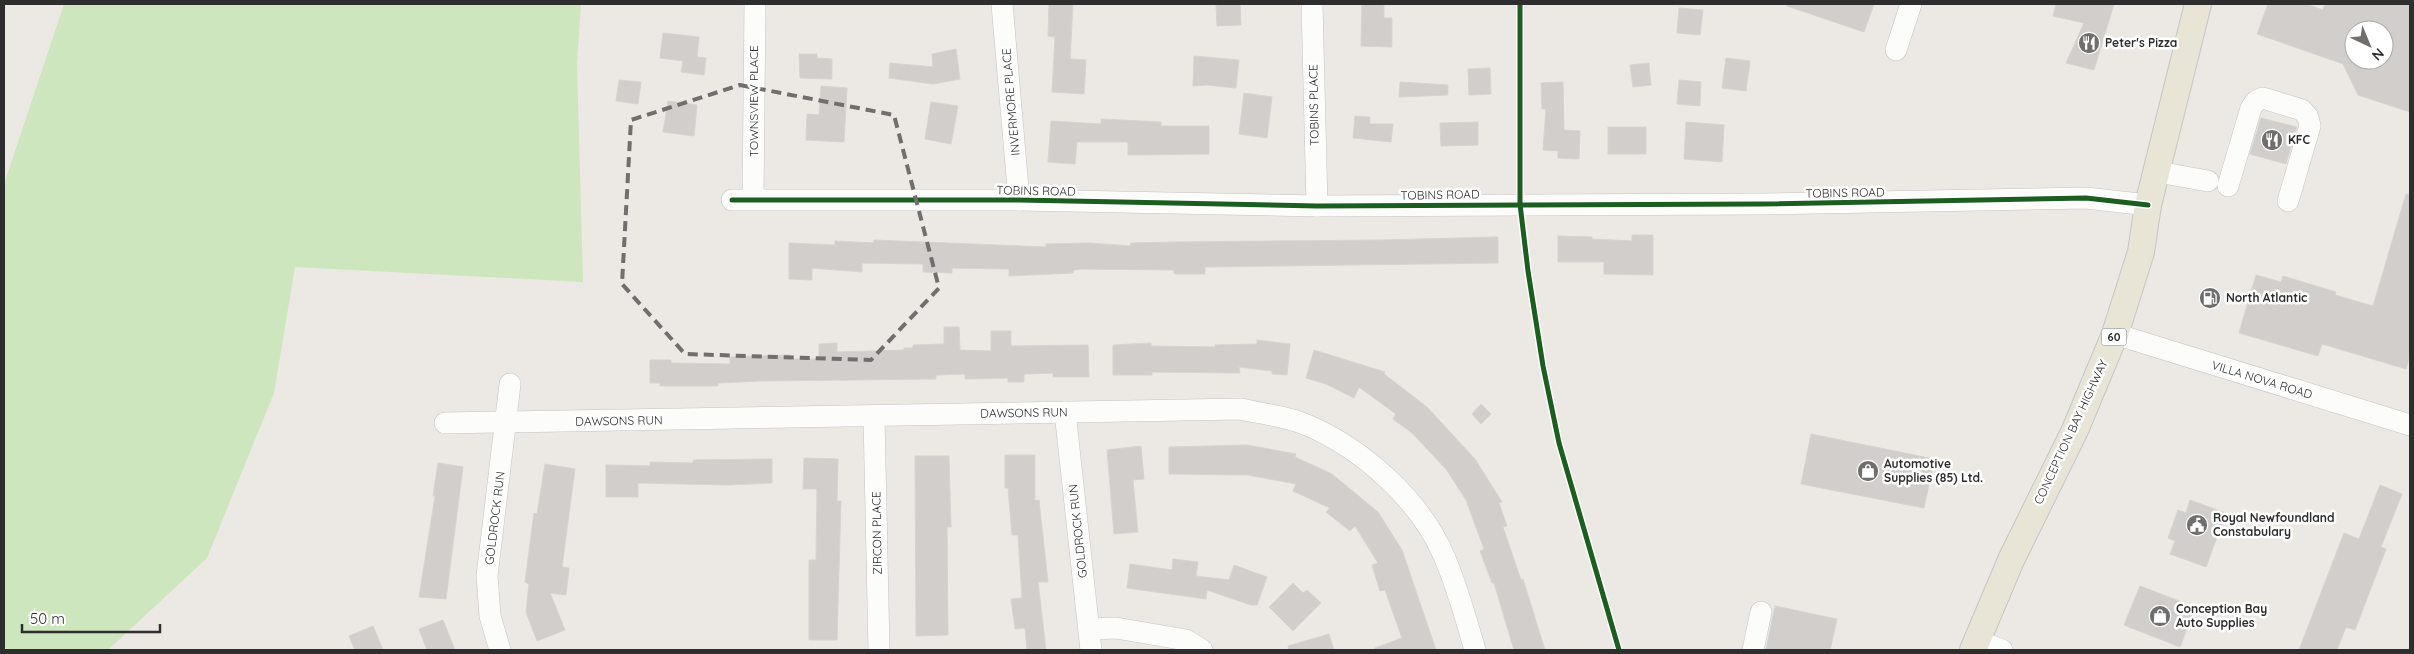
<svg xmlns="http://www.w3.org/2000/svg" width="2414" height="654" font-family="Quicksand,sans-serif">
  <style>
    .green { fill: #cee6be }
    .building { fill: #d1cecb; stroke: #d7d4d0; fill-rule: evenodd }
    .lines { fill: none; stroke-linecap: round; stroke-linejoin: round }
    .minor-casing { stroke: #c5c4c5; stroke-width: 22 }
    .major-casing { stroke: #c6c5c4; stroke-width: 28 }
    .minor { stroke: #fcfcfb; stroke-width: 21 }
    .major { stroke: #e8e4d6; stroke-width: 26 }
    .cycleway-casing { stroke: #fff; stroke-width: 8 }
    .cycleway { stroke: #1b5e20; stroke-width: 5 }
    .marked { fill: none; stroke: #706f6e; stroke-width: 4; stroke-dasharray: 10 6; stroke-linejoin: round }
    .labels { text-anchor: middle; stroke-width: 5; stroke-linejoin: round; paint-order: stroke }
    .shield { fill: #fff; stroke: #6d6d6d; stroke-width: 1 }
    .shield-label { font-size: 11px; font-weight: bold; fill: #2e2e2e }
    .poi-label { font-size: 12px; font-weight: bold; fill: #2e2e2e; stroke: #fff; text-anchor: start }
    .street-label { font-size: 12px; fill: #2e2e2e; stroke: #fff }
  </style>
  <rect width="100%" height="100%" fill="#ece8e4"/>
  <path class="green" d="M64,4h517l-4,59 6,219 -288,-15 -21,126 -67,165 -99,92h-104v-466z"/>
  <g class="building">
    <path d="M1049,4h24l-3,55 16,1 -2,34 -32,-2 3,-55 -7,-1z"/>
    <path d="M1216,4h24l1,21 -24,1z"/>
    <path d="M1362,4h22v14h8v29l-31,-1z"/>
    <path d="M1787,4h87l-10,28 -77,-26z"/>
    <path d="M2056,4h58l-20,66 -28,-7 18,-40 -31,-7z"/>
    <path d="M2268,4h38l17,6 2,-6h85v108l-52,-17 -15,-31 -86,-30zM2354,30h30v30h-30z"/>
    <path d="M1679,8l24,2 -3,25 -23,-2z"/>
    <path d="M663,33l36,4 -2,20 9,1 -2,17 -23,-3 2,-11 -23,-3z"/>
    <path d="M956,49l4,30 -27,5 -44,-6 1,-15 43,4 -1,-13z"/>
    <path d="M799,54h18v4l15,1v20l-32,-1z"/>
    <path d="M1194,56l45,4 -3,28 -29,-3 -14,1z"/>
    <path d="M1726,58l24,3 -4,30 -24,-3z"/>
    <path d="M1649,63l2,22 -18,2 -3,-22z"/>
    <path d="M1490,68l1,26 -22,1 -1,-26z"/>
    <path d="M619,80l22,2 -3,22 -22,-3z"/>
    <path d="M1679,80l22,2 -1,24 -23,-2z"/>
    <path d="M1400,82l48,3v10l-49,2z"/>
    <path d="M1563,82l1,48 16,1 -1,28 -21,-1v-7l-15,-1 3,-41h-4l-1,-26z"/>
    <path d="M821,86l26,2 -3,54 -38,-2 1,-26 12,1z"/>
    <path d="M1244,93l28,4 -5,41 -28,-4z"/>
    <path d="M668,101l29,4 -3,31 -31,-4z"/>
    <path d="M931,102l27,4 -7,38 -26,-5z"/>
    <path d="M1355,116l15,1v7h23l-2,18 -38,-4z"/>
    <path d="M2261,118l36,9 -11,37 -36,-10z"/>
    <path d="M1101,119l60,3v4h48v28l-81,1v-13h-51l-2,22 -27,-2 3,-41 50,3z"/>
    <path d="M1478,122v23l-37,1 -1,-23z"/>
    <path d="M1686,122l38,3 -2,37 -38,-3z"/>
    <rect x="1608" y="127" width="38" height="27"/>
    <path d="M2406,194l4,1v159l-4,15 -84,-25 -4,12 -79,-23 17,-58 25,7 2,-6 53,16 -1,3 38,11z"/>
    <path d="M1632,235h21v40l-49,-1v-12h-46v-26l34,1v2l40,2z"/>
    <path d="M1498,237v26l-293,4v7h-31v-4l-93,-1 -7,1 -1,3 -64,3v-7l-57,-1v5l-29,-1v-8l-61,-1v9l-50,-4v12l-23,-1v-36l46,2v-4l39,2v-3l172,7v-3l43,-1 41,3 1,-3 43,-1 207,-2z"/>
    <path d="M944,327h15l1,23 31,1v-20h20v15l77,-1 1,32h-36v-4l-29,1v8h-16v-4l-43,1v-5l-29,1v4l-176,2 -42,2v3h-58v-3h-10v-23h21v3l59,1v-7l60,-2v4h29v-15l18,-1v9l67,-2v-2h9v-3l31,-1z"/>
    <path d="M1257,340l33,4 -3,31 -15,-1v-3l-33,-4 1,6 -88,-1v3h-39v-30l38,-2v3l64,1v-2l42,-1z"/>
    <path d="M1314,350l71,22 -1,2 43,33 48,52 27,43 -3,1 8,23 -4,1 18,53 2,-1 22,71h-31l-20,-67h-2l-12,-32 4,-2 -18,-49 -20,-31 -34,-36 -19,-14 3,-5 -37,-27 -5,11 -28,-14 -20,-6z"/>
    <path d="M1481,404l10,10 -10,10 -9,-10z"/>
    <path d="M1811,434l123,25 -10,49 -123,-24z"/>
    <path d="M1247,445l49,9 -1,3 37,17 46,38 24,38 34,100h-61v-2l27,-10 -17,-48 -5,1 -8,-26 6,-2 -23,-37 -5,5 -24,-19 4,-4 -37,-17 3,-7 -48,-9 -79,-1v-27z"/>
    <path d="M1141,446l3,33 -11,1 5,52 -24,2 -7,-84z"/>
    <path d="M1005,455h30v46l4,-1 9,82h-10l8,68h-19l-2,-22 -10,1 -4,-30 11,-1 -4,-63h-6l-4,-47h-3z"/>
    <path d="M915,456h34l2,71h-4l1,108 -32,1z"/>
    <path d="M804,458l34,1 -1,42h4l-4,139h-28v-80h7l1,-71h-14z"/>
    <path d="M772,459v24l-43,2 -91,-2v14h-32v-32l44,1v-4l43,1v-3z"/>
    <path d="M438,463l25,4 -17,132 -27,-2 16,-101h-2z"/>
    <path d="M545,464l30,5 -13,98 7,1 -3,27 -16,-2 15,37 -28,11 -11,-29 3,-28 -4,-2 9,-69 3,1z"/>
    <path d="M2380,485l22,9 -21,53 5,2 -31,81 -9,-3 -9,23h-38l45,-117 15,6z"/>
    <path d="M2190,500l36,13 -20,54 -36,-13 5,-13 -7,-3 10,-28 8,3z"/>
    <path d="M1173,559l25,3 -2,14 33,4 5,-15 33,12 -10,28h-6l-44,-15 -1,9 -79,-11 3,-24 42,6z"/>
    <path d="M1293,583l10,10 4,-3 14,13 -28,28 -24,-24z"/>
    <path d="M2140,586l55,21 -15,40 -56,-22z"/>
    <path d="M1775,606l62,13 -7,31h-64z"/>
    <path d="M443,620l12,30h-28l-8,-21z"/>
    <path d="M373,626l10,24h-28l-6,-14z"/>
    <path d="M1329,634l5,16h-45l-1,-4z"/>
  </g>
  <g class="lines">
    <g class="minor-casing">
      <g id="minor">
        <path d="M1002,4l17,196"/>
        <path d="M1312,4l5,202"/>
        <path d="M1896,50l15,-46"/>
        <path d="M2158,172l50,9"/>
        <path d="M2228,186l23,-78 5,-7 7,-3 39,12 6,7 2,9 -22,75"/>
        <path d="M753,199l2,-195"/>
        <path d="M732,200h287l298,6 445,-2 324,-6 62,7"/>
        <path d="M2115,334l295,91"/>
        <path d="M1065,412l26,238"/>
        <path d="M874,417l5,233"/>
        <path d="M445,423l796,-14c21,5 46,7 66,16 56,24 113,75 137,131 13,30 22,63 31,94"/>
        <path d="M1089,629l27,-1 70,12 16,10"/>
        <path d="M1977,641l25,9"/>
        <path d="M500,650l-10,-34 -3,-40 23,-192"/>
        <path d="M1753,650l8,-38"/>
      </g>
    </g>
    <g class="major-casing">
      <path id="major" d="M1973,650l38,-90 64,-130 40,-96 26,-82 7,-47 50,-201"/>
    </g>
    <use href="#minor" class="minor"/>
    <use href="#major" class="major"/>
    <g class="cycleway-casing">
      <g id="cycleway">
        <path d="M1520,4v200l8,67 15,95 16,77 60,207"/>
        <path d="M732,200h287l298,6 445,-2 324,-6 62,7"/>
      </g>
    </g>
    <use href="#cycleway" class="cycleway"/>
  </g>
  <path class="marked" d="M740,85l154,30 45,173 -68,72 -186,-6 -63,-70 9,-164z"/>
  <defs>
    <g id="restaurant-disc" transform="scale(1.125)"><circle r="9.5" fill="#706f6e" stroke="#fff"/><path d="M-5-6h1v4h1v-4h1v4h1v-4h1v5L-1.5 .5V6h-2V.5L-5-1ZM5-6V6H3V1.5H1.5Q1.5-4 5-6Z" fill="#fff"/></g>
    <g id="fuel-disc" transform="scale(1.125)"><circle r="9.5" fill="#706f6e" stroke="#fff"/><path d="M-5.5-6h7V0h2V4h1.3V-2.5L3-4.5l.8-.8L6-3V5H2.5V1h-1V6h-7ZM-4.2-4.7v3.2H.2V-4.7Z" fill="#fff"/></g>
    <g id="shop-disc" transform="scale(1.125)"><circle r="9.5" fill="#706f6e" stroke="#fff"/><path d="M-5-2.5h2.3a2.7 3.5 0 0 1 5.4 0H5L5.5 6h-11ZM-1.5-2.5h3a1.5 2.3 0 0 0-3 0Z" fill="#fff"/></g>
    <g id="civic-disc" transform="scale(1.125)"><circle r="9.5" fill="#706f6e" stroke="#fff"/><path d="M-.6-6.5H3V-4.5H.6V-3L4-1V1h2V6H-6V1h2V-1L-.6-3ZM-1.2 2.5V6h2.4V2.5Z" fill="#fff"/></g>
  </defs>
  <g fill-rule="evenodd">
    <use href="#restaurant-disc" x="2089" y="43"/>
    <use href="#restaurant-disc" x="2272" y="140"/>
    <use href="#fuel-disc" x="2210" y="298"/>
    <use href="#shop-disc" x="1868" y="471"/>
    <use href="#civic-disc" x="2197" y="525"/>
    <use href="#shop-disc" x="2160" y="616"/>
  </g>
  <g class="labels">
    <rect class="shield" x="2101.5" y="328.5" width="25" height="17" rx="4"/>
    <g class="shield-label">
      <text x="2114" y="341">60</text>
    </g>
    <g class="poi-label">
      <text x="2105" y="47">Peter's Pizza</text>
      <text x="2288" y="144">KFC</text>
      <text x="2226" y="302">North Atlantic</text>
      <text x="1884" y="468">Automotive<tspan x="1884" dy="14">Supplies (85) Ltd.</tspan></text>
      <text x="2213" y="522">Royal Newfoundland<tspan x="2213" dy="14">Constabulary</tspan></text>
      <text x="2176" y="613">Conception Bay<tspan x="2176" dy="14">Auto Supplies</tspan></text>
    </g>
    <g class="street-label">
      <text transform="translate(754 101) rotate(-90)" y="4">TOWNSVIEW PLACE</text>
      <text transform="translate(1011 102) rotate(-95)" y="4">INVERMORE PLACE</text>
      <text transform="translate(1314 105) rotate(-91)" y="4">TOBINS PLACE</text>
      <text transform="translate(1036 191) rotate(1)" y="4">TOBINS ROAD</text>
      <text transform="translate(1845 193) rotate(-1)" y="4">TOBINS ROAD</text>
      <text transform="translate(1440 195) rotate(-1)" y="4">TOBINS ROAD</text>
      <text transform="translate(2262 380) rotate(17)" y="4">VILLA NOVA ROAD</text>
      <text transform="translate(1024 413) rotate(-1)" y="4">DAWSONS RUN</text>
      <text transform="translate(619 421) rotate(-1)" y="4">DAWSONS RUN</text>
      <text transform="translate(2071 432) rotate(-65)" y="4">CONCEPTION BAY HIGHWAY</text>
      <text transform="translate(495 518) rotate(-83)" y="4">GOLDROCK RUN</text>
      <text transform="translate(1078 531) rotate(-96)" y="4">GOLDROCK RUN</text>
      <text transform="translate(877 533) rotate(-91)" y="4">ZIRCON PLACE</text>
    </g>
  </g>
  <rect width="2414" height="654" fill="none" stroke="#2e2e2e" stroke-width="10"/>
  <g transform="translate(2369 45) rotate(136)"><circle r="24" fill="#ffffff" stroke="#ababab"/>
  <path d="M0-4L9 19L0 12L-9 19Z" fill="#706f6e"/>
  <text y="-8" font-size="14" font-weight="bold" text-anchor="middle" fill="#2e2e2e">N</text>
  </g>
  <path d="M22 624v8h138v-8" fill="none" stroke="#2e2e2e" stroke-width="2.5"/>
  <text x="30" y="624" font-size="15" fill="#2e2e2e" stroke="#ffffff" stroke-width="4" paint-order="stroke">50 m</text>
</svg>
